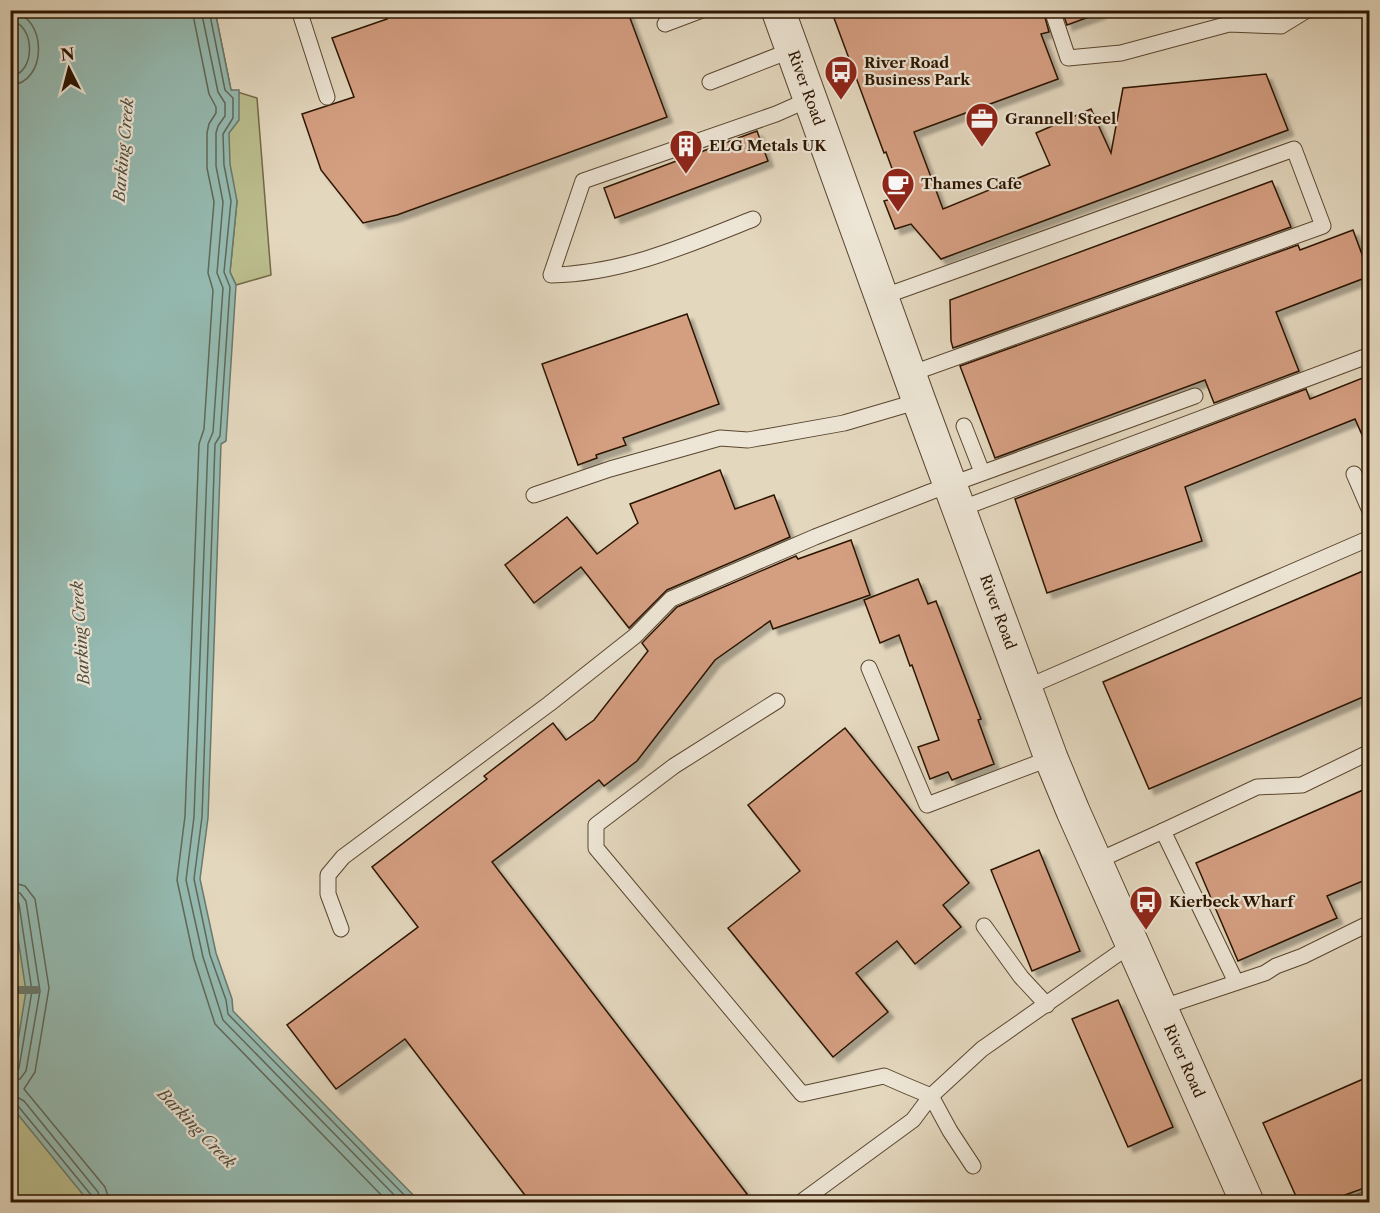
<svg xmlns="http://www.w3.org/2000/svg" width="1380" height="1213" font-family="'Libre Caslon Text',serif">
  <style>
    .green { fill: #babc8c; stroke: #736846; stroke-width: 1.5 }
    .water { fill: #95bab1; stroke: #6b786a; stroke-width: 1.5 }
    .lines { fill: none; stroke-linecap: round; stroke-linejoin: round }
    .shore { stroke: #606858; stroke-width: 1.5 }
    .stream { stroke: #6b786a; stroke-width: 8 }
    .building { fill: #d49e81; stroke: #2c1500; stroke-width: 1.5; filter: url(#shadow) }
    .service-casing { stroke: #5a4630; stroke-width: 17 }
    .tertiary-casing { stroke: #5a4630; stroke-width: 35 }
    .service { stroke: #ede5d5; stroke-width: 15 }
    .tertiary { stroke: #ede5d5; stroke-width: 33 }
    .labels { text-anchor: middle; stroke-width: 4.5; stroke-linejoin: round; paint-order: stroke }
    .poi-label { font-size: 15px; font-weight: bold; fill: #2c1500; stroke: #ede5d5; text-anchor: start }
    .street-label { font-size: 15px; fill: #2c1500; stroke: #ede5d5 }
    .water-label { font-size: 16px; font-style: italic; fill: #514f3e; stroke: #ede5d5 }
  </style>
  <defs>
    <filter id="shadow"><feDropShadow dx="5.5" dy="5.5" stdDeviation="1.5" flood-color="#0004"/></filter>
  </defs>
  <rect width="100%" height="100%" fill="#e3d7be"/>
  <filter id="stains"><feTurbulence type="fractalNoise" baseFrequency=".00333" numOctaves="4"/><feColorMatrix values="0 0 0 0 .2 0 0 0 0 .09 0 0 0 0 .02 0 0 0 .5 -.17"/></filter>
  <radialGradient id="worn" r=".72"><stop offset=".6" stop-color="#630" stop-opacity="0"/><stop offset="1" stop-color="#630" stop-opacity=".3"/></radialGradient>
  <g class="green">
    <path d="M215,11l16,79 26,8 14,177 -35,10 -6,-13 7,-71 -42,-72z"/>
    <path d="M10,707l143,495h-142z"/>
  </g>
  <path class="water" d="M10,11h205l16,79h8v30l-10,13 1,31 7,37 -7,71 6,13 -10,156 -5,3 -13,374 -8,61 16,74 16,46 1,12 187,191h-331l-78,-96v-22l15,-93 -16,-105v-805l5,-31z"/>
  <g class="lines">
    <g class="shore">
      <path d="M192,10l17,84 7,13v6l-7,11 -2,9v35l7,34 -6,71 5,17 -9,139 -5,15 -14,372 -8,64 17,79 21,65 173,178"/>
      <path d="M201,10l17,82 7,11v13l-7,10 -2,7v33l7,36 -6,71 6,15 -10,144 -5,12 -14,373 -8,63 17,77 20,63 178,182"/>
      <path d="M209,10l16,80 8,8v20l-10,16 1,31 7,36 -7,71 6,15 -10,149 -5,8 -13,373 -8,62 16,76 16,45 2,14 183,188"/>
      <path d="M10,12c38,2 38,72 0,73"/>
      <path d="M10,21c26,2 26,54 0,55"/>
      <path d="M10,882l15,4 10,13 14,89 -14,84 -11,17 81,98 5,15"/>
      <path d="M10,891l10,2 6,8 14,90 -14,80 -6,8 -10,2"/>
      <path d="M10,898l6,1 3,5 13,87 -13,77 -3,5 -6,1"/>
      <path d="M10,1096l7,1 7,4 74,91 3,10"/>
      <path d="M10,1103l8,3 74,90 1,6"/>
    </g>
    <path class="stream" d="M10,990h26"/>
  </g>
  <g class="building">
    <path d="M384,10h243l40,107 -270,98 -34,8 -42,-53 -19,-56 52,-17 -22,-59 55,-19z"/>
    <path d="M831,10h212l6,22 -8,2 17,45 -144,53 29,77 107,-44 -14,-32 55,-24 20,44 12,-65 143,-14 22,56 -347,129 -30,-35 -16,5 -11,-28 18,-5 -16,-44 -2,1z"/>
    <path d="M1062,10h38v3l-33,12z"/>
    <path d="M757,131l11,30 -153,57 -11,-30z"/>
    <path d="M1272,181l19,46 -338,121 -2,-7 -1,-41z"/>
    <path d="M1353,230l17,46 -94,36 23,59 -85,32 -9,-23 -210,78 -35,-92 338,-121 2,5z"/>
    <path d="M687,314l32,90 -96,34 3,7 -30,10 1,3 -19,7 -36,-101z"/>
    <path d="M1370,375v78l-15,-34 -170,68 17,54 -155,52 -32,-94 291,-110 4,10z"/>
    <path d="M720,470l15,39 39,-14 16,42 -123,53 -38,38 -48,-61 -47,36 -29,-38 62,-48 30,37 41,-31 -8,-19z"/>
    <path d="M851,540l19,55 -97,34 -3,-8 -55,39 -78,101 -33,25 -5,-6 -107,82 255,332 -11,9h-205l-126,-164 -69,50 -49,-64 131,-98 -46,-60 115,-88 -3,-3 69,-53 13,17 28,-20 54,-69 -6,-8 35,-36 119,-51 2,3z"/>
    <path d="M1370,568v126l-221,95 -46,-107z"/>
    <path d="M918,579l10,25 8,-3 45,118 -3,1 16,44 -42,16 -4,-8 -18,7 -12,-32 21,-7 -27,-75 -2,1 -11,-31 -19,8 -16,-43z"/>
    <path d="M845,728l124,155 -26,22 18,22 -46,37 -18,-23 -41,32 32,39 -55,45 -105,-129 72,-57 -52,-66z"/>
    <path d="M1370,787v91l-43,18 10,22 -99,43 -42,-98z"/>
    <path d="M1039,850l41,101 -48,20 -41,-101z"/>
    <path d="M1118,1000l55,127 -45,20 -56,-128z"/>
    <path d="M1370,1076v110l-25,9 4,8h-50l-36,-80z"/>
  </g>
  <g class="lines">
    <g class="service-casing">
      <g id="service">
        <path d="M299,10l28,87"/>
        <path d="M1052,10l16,48 53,-5 108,-29 52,2 26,-16"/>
        <path d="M665,24l37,-14"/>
        <path d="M710,82l82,-32"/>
        <path d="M753,219c-65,26 -131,55 -202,56l32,-94 193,-67 34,-15"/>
        <path d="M882,297l412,-148 29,77 -413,148"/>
        <path d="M964,426l18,46"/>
        <path d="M1354,474l16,37"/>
        <path d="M534,495l76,-26 110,-31 28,2 96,-17 75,-22"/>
        <path d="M960,509l410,-154"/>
        <path d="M869,668l58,137 124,-47"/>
        <path d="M1025,688l345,-150"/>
        <path d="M777,701l-103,65 -78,59v23l206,246 82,-18 23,10 24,10 19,35 23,35"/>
        <path d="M1095,862l68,-31"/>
        <path d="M984,926l37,51 26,28"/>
        <path d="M341,929l-13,-35v-19l15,-18 206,-153 86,-68 36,-37 144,-62 115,-45 265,-96"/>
        <path d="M1236,982l-73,-151 94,-44 45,-2 68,-33"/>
        <path d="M1160,1008l105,-35 11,-7 27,-10 67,-33"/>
        <path d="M801,1202l112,-82 18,-24 51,-47 150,-105"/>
        <path d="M1360,1202l10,-4"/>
      </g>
    </g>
    <g class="tertiary-casing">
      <path id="tertiary" d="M778,10l141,391 132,357 22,53 174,391"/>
    </g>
    <use href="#service" class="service"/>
    <use href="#tertiary" class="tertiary"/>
  </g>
  <defs>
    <g id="bus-pin" transform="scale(1.725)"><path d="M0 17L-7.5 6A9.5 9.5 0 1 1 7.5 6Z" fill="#8f2418" stroke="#ede5d5"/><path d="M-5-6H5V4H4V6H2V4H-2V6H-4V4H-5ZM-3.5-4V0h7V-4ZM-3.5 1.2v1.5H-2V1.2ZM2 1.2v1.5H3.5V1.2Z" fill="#fff"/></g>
    <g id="office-pin" transform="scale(1.725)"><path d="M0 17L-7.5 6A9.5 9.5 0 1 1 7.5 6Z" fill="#8f2418" stroke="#ede5d5"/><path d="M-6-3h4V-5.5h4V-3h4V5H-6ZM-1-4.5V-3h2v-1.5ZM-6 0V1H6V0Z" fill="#fff"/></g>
    <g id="building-pin" transform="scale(1.725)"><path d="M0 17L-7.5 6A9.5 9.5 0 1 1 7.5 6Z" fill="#8f2418" stroke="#ede5d5"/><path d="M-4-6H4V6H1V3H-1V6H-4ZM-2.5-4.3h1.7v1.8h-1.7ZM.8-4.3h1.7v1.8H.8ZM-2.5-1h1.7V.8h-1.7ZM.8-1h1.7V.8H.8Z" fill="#fff"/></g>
    <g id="cafe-pin" transform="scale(1.725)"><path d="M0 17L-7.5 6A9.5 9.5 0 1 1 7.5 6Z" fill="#8f2418" stroke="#ede5d5"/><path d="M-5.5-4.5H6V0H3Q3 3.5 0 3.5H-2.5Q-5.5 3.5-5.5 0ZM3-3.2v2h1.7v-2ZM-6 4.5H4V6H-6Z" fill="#fff"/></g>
  </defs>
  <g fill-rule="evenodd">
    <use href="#bus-pin" x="841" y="72"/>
    <use href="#office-pin" x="982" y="119"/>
    <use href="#building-pin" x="686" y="146"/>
    <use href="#cafe-pin" x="898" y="184"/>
    <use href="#bus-pin" x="1146" y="902"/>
  </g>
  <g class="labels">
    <g class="poi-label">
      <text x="864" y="68">River Road<tspan x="864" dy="17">Business Park</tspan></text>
      <text x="1005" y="124">Grannell Steel</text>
      <text x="709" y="151">ELG Metals UK</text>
      <text x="921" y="189">Thames Cafe</text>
      <text x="1169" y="907">Kierbeck Wharf</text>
    </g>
    <g class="street-label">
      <text transform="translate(806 88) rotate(70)" y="5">River Road</text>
      <text transform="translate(998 612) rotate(70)" y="5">River Road</text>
      <text transform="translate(1184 1061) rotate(66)" y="5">River Road</text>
    </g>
    <g class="water-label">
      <text transform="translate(123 150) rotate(-85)" y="6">Barking Creek</text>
      <text transform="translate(80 633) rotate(-94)" y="6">Barking Creek</text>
      <text transform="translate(197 1128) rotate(46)" y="6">Barking Creek</text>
    </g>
  </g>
  <rect width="1380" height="1213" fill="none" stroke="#e3d7be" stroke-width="36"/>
  <rect x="12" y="12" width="1356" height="1189" fill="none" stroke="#2c1500" stroke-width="3"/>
  <rect x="18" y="18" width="1344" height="1177" fill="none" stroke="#2c1500" stroke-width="1.5"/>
  <g transform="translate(69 69) rotate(354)" stroke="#ede5d5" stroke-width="4.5" paint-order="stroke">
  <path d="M0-4.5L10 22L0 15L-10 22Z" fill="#2c1500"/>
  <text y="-9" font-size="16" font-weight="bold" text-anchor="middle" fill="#2c1500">N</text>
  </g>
  <rect width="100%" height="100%" filter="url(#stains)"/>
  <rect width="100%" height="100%" fill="url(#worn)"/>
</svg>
